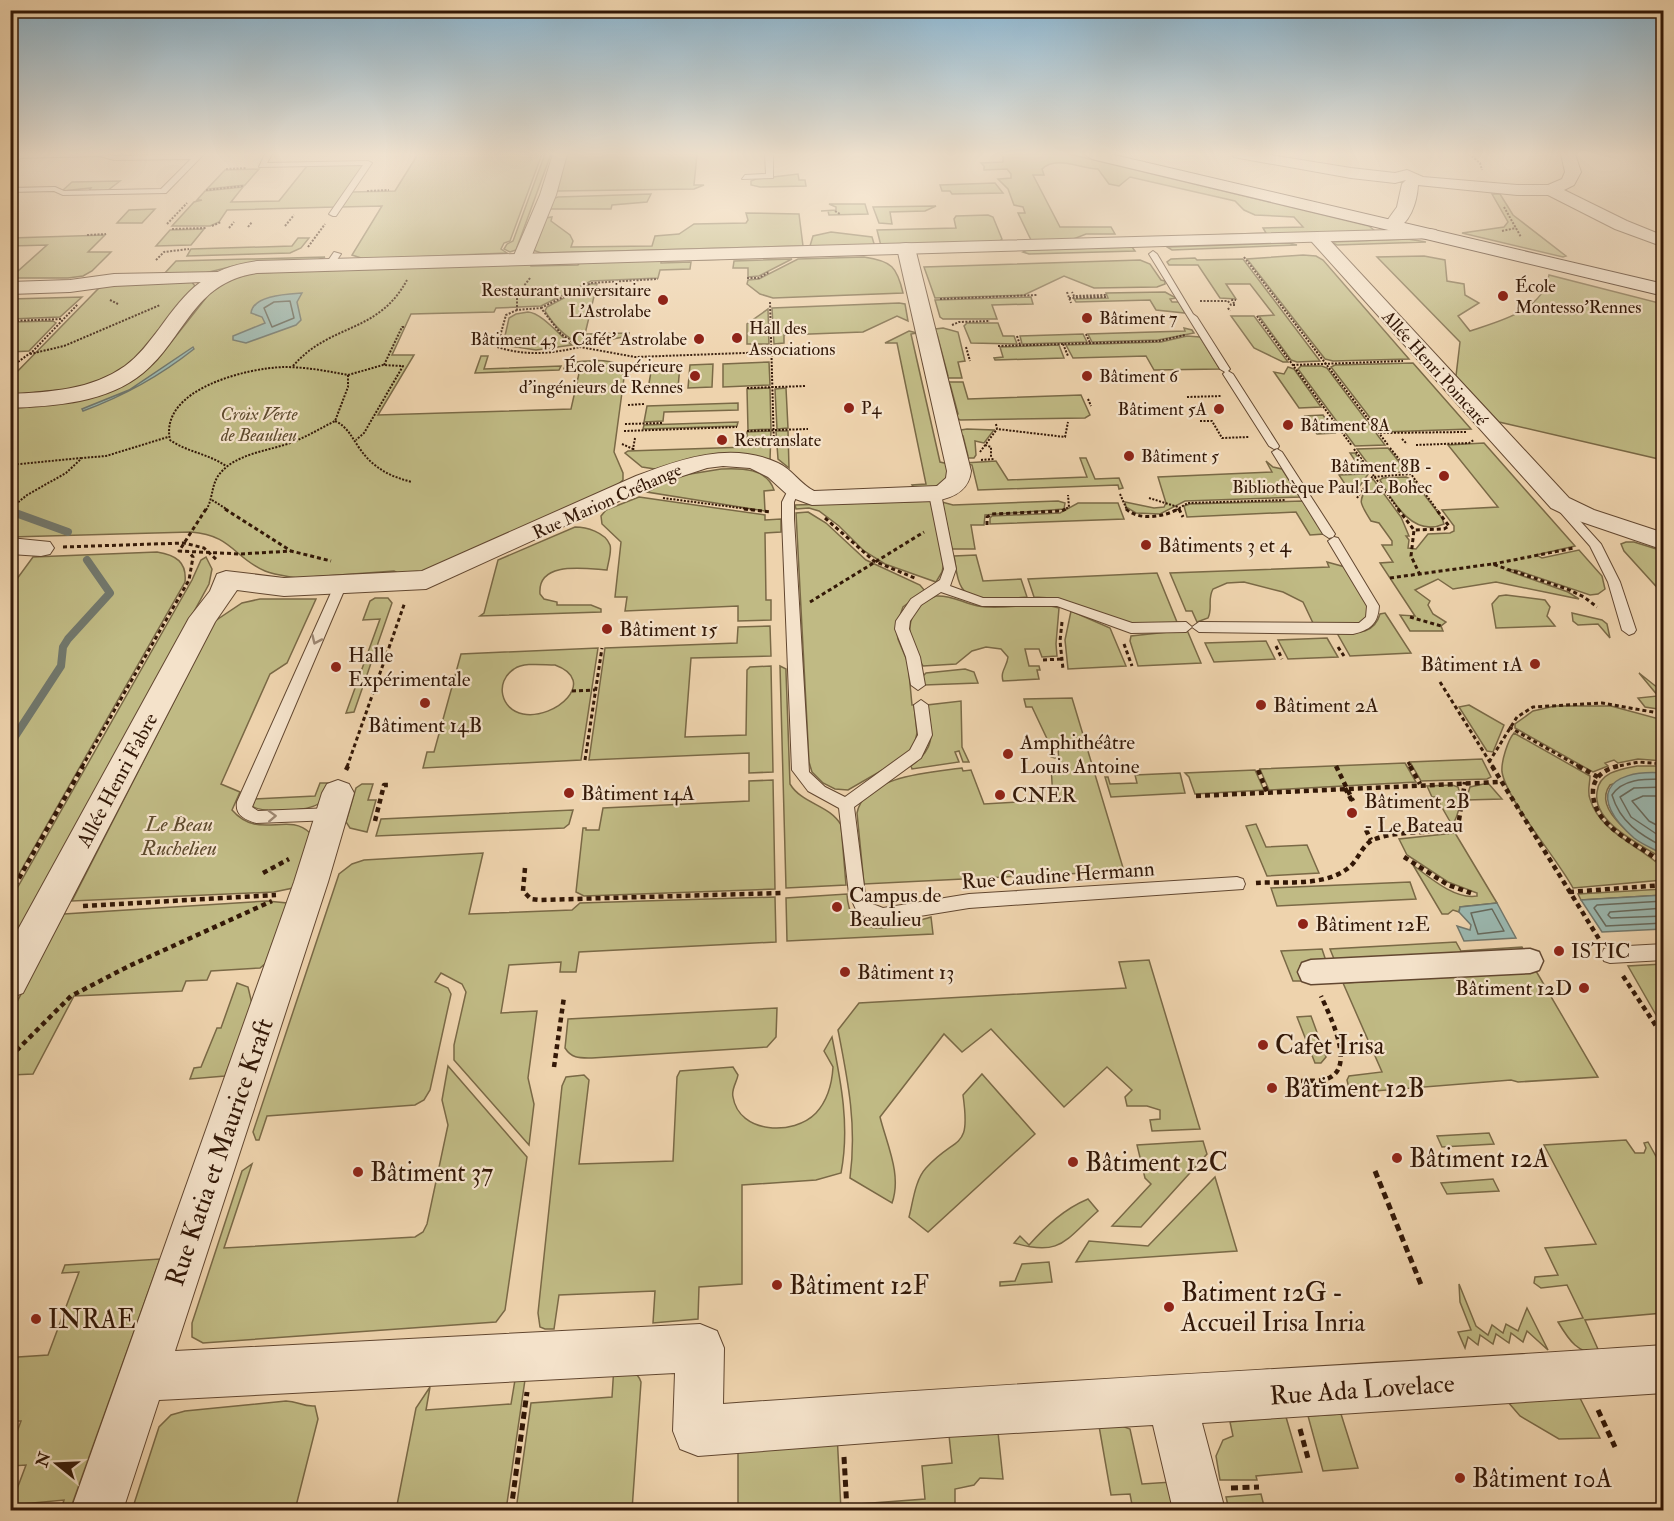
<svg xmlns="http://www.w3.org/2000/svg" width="1674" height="1521" font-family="'IM FELL Double Pica',serif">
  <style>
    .green { fill: #c0ba84; stroke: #7a6946; stroke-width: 1.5; fill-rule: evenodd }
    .water { fill: #9ab7af; stroke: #71776c; stroke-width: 1.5 }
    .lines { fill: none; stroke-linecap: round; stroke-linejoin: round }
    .shore { stroke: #66685b; stroke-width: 1.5 }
    .stream { stroke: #71776c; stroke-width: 8 }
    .service-casing { stroke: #624730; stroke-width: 2 }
    .pedestrian-casing { stroke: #624730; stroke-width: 3 }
    .minor-casing { stroke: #624730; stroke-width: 2 }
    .tertiary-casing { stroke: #624730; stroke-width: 2 }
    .secondary-casing { stroke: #331807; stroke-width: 2 }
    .path-far3 { stroke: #331807; stroke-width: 2; stroke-dasharray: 2 1.5; stroke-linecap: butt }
    .path-far2 { stroke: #331807; stroke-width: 3; stroke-dasharray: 4 3; stroke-linecap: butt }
    .path-far1 { stroke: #331807; stroke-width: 4.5; stroke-dasharray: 5 4; stroke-linecap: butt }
    .path { stroke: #331807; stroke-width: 5; stroke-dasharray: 7 4.5; stroke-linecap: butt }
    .service { fill: #f4e2ca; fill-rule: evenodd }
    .pedestrian { fill: #f4e2ca; fill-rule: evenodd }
    .minor { fill: #f4e2ca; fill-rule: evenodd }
    .tertiary { fill: #f4e2ca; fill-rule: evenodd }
    .secondary { fill: #f4e2ca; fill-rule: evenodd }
    .path-bridge { stroke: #331807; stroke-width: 4.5; stroke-dasharray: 5 4; stroke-linecap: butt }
    .oneway { stroke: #9d8772 }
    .poi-dot { fill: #8f2418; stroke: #f4e2ca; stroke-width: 2 }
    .labels { text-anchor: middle; stroke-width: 4.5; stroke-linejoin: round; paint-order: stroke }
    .far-poi-label { font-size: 18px; fill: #331807; stroke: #f4e2ca; text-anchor: start }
    .far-street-label { font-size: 18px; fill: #331807; stroke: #f4e2ca }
    .far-park-label { font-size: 18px; font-style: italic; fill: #5d492c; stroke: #f4e2ca }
    .poi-label { font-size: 21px; fill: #331807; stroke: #f4e2ca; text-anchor: start }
    .street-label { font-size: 21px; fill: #331807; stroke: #f4e2ca }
    .park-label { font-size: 21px; font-style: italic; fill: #5d492c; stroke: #f4e2ca }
    .near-poi-label { font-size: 26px; fill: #331807; stroke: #f4e2ca; text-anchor: start }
    .near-street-label { font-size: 26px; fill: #331807; stroke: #f4e2ca }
  </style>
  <rect width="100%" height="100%" fill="#eed3ad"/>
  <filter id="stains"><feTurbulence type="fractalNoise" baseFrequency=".00333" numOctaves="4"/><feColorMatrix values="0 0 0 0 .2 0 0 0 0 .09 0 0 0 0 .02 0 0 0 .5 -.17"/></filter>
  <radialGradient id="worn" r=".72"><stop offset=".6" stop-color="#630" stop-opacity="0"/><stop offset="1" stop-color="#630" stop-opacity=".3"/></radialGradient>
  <g class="green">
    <path d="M418,154h124l-32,87 -6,2 -3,6 6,4 -143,6 -12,-4 30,-49 -41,1 10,-15 44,-1z"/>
    <path d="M545,154h6l-35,96 -6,2 -6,-3 3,-5 6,-3z"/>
    <path d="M564,154h133l-3,31h10l-10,4 -137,2 -4,-3z"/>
    <path d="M1000,154h69l300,72 6,5 -191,5 82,-3 -3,-5 40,-1 -9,-10 -39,-2 -11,-5 -9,-9 -105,-24 -11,9 -10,-2 -11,-15c-17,0 -42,-14 -56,0l2,6h-11l27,52h51l4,7h-29l-15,6h-40l-13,-27h7l-2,-6 -9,-2 -6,-16 -10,-10 13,-1v-4l-4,-5 -23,1v-4l-3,-3 22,-1v-5z"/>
    <path d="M365,164l-30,43 -108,3 -8,12 -9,4h-38l22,-24 8,-2h-5l8,-9 38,-4 -12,15 48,-1 28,-35z"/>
    <path d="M259,169l-14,16 -38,4 18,-19z"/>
    <path d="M798,174l1,6h6l1,6 -46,1 -9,-2v-4l5,-2z"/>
    <path d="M120,181l-13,10h-18l2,-3 -29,3 10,-9z"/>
    <path d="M995,183l8,10 -51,1 -2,-3h-8l-2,-6z"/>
    <path d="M651,194l-4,8 -35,3 -1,4h-62l3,-10 6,-2z"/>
    <path d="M1492,194h8l13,21 53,41 -3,1 -101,-24 42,-6 4,-5z"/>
    <path d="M829,204h36l3,10 -39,1 -1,-4h-7l15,-1v-3z"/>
    <path d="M936,206l-11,5 -35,1 2,12 -13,-1 -6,-16z"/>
    <path d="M155,209l-13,14h-25l12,-13z"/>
    <path d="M746,213l53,1 4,32 -262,7 -8,-3 12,-32 7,-1 -1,4 19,14 3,6 -2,6 81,-1 3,-10 24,-2 15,-10 52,-1 2,-3z"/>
    <path d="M988,215l5,2 9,22 -3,3 -118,4 -4,-16 79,-2 -2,-9 2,-3z"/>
    <path d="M204,229l-13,16 -35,1 14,-16z"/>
    <path d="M831,232l41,5 3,10 -65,-1 3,-10z"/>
    <path d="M105,235l-17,17h23l-19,19 -9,5 -15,2h-52l1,-6 30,-27 -36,1v-8z"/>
    <path d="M298,238h11l-8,10 -11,5 -103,3 4,-7 101,-3z"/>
    <path d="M1408,239l18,3 -89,3 -6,-3z"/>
    <path d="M1289,243l8,2 -125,5 -5,-3z"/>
    <path d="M1132,247l3,4 -106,3 -6,-2 4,-2z"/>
    <path d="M862,255l-201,6v2l30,-1 -1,7 -30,1 -2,8 -67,3 -50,25 -45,2 -2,4 -83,2 -19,41h22l-36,60 193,-6 9,-40h-16l2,-6c16,-1 48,-8 59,7l-11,82 9,21v7l-8,7 -184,84 -33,2 -4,-2 -97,7c-11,-2 -22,-3 -32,-7 -31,-13 -33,-36 -74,-39l-180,5 -1,-130 129,-31 18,-16 56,-71 12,-8 27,-8 279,-10v3l47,-1 2,-3z"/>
    <path d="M1303,255l13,1 7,4 86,99 -76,2 -8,-2 -78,-100z"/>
    <path d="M1424,256l21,4 2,21 17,3 1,11 14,8 -21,13 12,15c30,-10 73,-20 79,-56l114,29v156l-164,-38 -43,-46 4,-34 -83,-85z"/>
    <path d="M325,257l-7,3 -80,5 -33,8 -41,1 12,-13z"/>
    <path d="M864,257c28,4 33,10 39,36l-130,5 -13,-4 -13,-10 1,-4 11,-1 39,-20z"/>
    <path d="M1195,258l2,2 46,-1 77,102 -23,1 -6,-2 -32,-44 15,-1 -24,-31h-24l10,15 -16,-1 -22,-33h-29l-2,-3 4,-3z"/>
    <path d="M792,259l-33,17 -11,1v-9h-15l1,-7z"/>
    <path d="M1140,260l10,4 11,16 4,1v3l-8,3 -63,1 -30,-12 -40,19 -89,3 -11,-31z"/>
    <path d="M191,281l4,5 -69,83 -46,19 -69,7 -1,-16 89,-91 8,-3z"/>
    <path d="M590,284h7l-12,50 44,-1 -1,3 -46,9c-16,-7 -28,-19 -37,-34l2,-4z"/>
    <path d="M1165,292l11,6 -6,1 2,3h7l6,11 -29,-3 -6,-10 -74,2 -2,-3 34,-1 -2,-5z"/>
    <path d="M82,297l-22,20 -49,2v-20z"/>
    <path d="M1031,297l2,7 -41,1 5,14h-54l-3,-2 -5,-17z"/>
    <path d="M899,303l6,1 3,17 -11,-5 -34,16 -79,3v8l-10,1 -2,-36z"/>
    <path d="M768,309l1,35h-22v-20z"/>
    <path d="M528,312c14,1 32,24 44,33l-36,5 -33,-5 6,-27 7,-4z"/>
    <path d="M1231,316h23l34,46h-5l-29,-14z"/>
    <path d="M53,321l3,2 -27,28 -18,1v-30z"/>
    <path d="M967,323h31l5,13h11l3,8 -46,-1 -7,-17z"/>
    <path d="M943,328l15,4 7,29 -7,1 4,16h-19l5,-2 -11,-42h-5l3,-5z"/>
    <path d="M1184,328l8,2 2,3 -36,7 -66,2 -4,-8 97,-3z"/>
    <path d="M909,331l8,2 -6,1 29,128 9,2c-1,25 -14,23 -35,24l-2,-3 14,-1 -29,-141h-12z"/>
    <path d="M1083,334l4,8 -65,2 -2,-8z"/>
    <path d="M1187,336l13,1 20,32 -66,1 -8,-14 -73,2 -7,-13 95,-3z"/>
    <path d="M1059,345l5,13 -69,2 -1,-2 9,-1 -3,-10z"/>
    <path d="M481,356h7l-4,13 77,-3 -2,4 -84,3z"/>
    <path d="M769,362l1,23 -47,2v-23z"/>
    <path d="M1413,363l58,66 -90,3 -50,-65 4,-2z"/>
    <path d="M713,364l-1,23 -24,1 2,-23z"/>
    <path d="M680,365l-2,23 -30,1 4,-23z"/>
    <path d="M1301,366h21l5,2 58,77 -30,1 -57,-77z"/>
    <path d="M1288,367l6,2 27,38 -22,1 -25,-36 10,2z"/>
    <path d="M944,382h19l5,17 113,-4 9,20 -5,3 -125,2 -8,-5 6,-1 -8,-30z"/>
    <path d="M770,388l1,41 -23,1 -1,-41z"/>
    <path d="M786,388l2,40 -11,1 -2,-40z"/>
    <path d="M738,403v7l-74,2 -1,9 -19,1 3,-16z"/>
    <path d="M1323,415l12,18 -18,1 -12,-18z"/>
    <path d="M738,422l-1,4 -94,3 1,-4z"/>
    <path d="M967,429l27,1 -10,13 -9,-2 1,14 -2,3h-11l5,-2 -5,-20 -6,-1 4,-5z"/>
    <path d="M771,431l-1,29 -115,9 -13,-2 -17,-14 3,-2 119,-4v-15z"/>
    <path d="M776,431h12l1,37 -11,-9z"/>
    <path d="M1484,443l91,103 -39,9 6,3 37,-8 23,26 3,13 -7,5 -8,1 -74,-25h-10l62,22 11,7 -83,-17 -43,7 -15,-10 -23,11 15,11 -2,4 5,9 13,8 -5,4 2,5h-33l-10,-16 15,1 -35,-53 13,-1 -11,-17h10v-4l-13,-18 -8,-2c-14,-22 -12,-19 0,-41l2,-1 28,38 8,19h-3l3,4 -1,8 8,1 12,-15 22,-1 4,-2v-5l-12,-16 56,-3 -50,-62z"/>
    <path d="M1388,448l16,20v4h-30l-17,-23z"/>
    <path d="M1350,453h5l14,20 -15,21 -4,-2 -11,-17 25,-1z"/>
    <path d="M1080,458h6l9,21 24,-1 4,10 -4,1 -1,-4 -140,5 -6,-25 -8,-2 32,-2 12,19 79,-3z"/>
    <path d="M1266,461l7,6 9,2 18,28 -115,4 -25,13 -24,-1 -10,-6 -1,-5 29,6 10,-1 2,-4 -8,-26 114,-5z"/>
    <path d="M721,469c20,-1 46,-1 53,21l-10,1 1,20 -118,-19 31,-16z"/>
    <path d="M1406,477l7,3 29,38 2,6c-31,14 -51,-22 -64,-44l3,-2z"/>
    <path d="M639,497l126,18v5l16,-1v13l-16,1 1,67h5v20l-33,1v-15l-113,5 2,-14h-12l6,-55 -19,-18 -1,-8 5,-6z"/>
    <path d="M931,501l13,62 -2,9 -6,10 -51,-18 -21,-13 -25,-25 -20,-15 -10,-3 -13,1 -1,-4z"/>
    <path d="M1058,501l7,2 -1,6 -79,6 -1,10h-13l4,24h-23l-10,-47 11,3z"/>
    <path d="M1303,501l21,33 -14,1 -14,-23 -109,5 -3,-11 6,-2z"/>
    <path d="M1078,503h40l6,16 -134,5v-6l2,-2 68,-3z"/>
    <path d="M808,512l18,11 40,37 54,25 5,6 -22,16 -7,20 2,12 10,24 4,42h2l3,28 -3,14 -9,10 -57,33 -13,-1 -12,-6 -11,-11 -3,-10 -13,-249z"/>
    <path d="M575,527c11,0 30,5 35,18 2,6 -2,18 -3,25 -20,-1 -70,-10 -67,24l4,5 13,3v3h34l10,4v3l-121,4 4,-3 14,-53z"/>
    <path d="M1626,542h8l29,9v43l-39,-43 -3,-7z"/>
    <path d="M157,552c19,3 30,10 28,30l-174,306v-301l22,-30z"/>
    <path d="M976,555l7,26 38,-2 6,18c-16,1 -56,6 -65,-9 -6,-9 -6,-22 -8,-32z"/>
    <path d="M206,557l6,12 -3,15 -198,363v-48l181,-319 9,-20z"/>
    <path d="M1327,562l18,5 24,42 -2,9 -8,6 -46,-1 -10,-21 -20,-10 -39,-10 -17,1 -14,6c-6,11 0,19 -5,29l-11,4 -5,-11h-6l-16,-38 159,-6z"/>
    <path d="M1157,573l20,49 7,1 -51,1 -82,-26 -17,-1 -6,-18z"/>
    <path d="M1506,595l39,5 5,7 -3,9 8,10 -59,2 -4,-24 7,-8z"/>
    <path d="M936,596c16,-1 27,7 42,10 27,5 55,-6 81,2l-3,36 1,12 -15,1 -3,-8h-14l4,17h10l1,4h-3l2,9 -36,2c-3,-10 4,-14 5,-24l-7,-8 -15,-2 -14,4 -16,13 -33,2c-18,-25 -21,-57 13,-70z"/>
    <path d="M375,598h13l4,5 -38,109 -8,1 34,-94 -17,1 7,-19z"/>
    <path d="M260,599h56l-29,64 -17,11 -49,110 19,8 -8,18c27,31 56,1 78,23l-17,55 -19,4 -202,9 143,-280 27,-18z"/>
    <path d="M1071,611l39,17 16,38 -58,3 -3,-29z"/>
    <path d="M1385,613l26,40 -61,3 -13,-23c19,0 37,2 43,-19z"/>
    <path d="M1572,613l30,7 5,4 3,14 -12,-14 -20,1 -5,-4z"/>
    <path d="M770,626l1,30 -80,2 -6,79 61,-2 1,-65 3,-3 21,-1 2,106 -24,1v-20l-160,7 16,-112 132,-5 1,-16z"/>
    <path d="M1187,630l14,33 -63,3 -8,-25 1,-5z"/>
    <path d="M1327,638l11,19 -50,2 -10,-19z"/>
    <path d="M1266,641l9,18 -61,3 -9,-19z"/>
    <path d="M598,648l-17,112 -158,8 4,-16h7l27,-98zM555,665c44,16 0,55 -32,49 -22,-4 -29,-32 -9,-45 10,-7 29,-4 41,-4z"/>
    <path d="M780,666l6,3v3l4,112c12,20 40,21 51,41l5,60 -60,3z"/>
    <path d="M965,669l9,3 4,11 -54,2 -1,-9 3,-3z"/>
    <path d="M1639,673l24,19v12l-5,5 -13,-2 -7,-9 20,-2z"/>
    <path d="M1072,698l52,173 -260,13 -7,-71c7,-37 75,-41 105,-45l1,3 8,-1 13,34 69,-4 -2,-35h8l-1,-19h-4l1,12 -4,-1 -2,-14 -17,-36h-6l-2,-8z"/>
    <path d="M961,701l1,46 7,15h-6l-4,-11 -4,1 4,10 -47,7 -1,-3c26,-19 21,-33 16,-61z"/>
    <path d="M1469,705l35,20 -11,27 -6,-1 -28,-44z"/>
    <path d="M1555,706h56l52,14v41l-25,-2 -20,4 -4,-3 -9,3 3,3 -15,6 -78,-44v-4l18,-13z"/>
    <path d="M1514,733l76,43c0,8 -3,15 0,23 10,33 48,46 71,67l2,3v11l-90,8c-16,-30 -66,-87 -71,-116 -1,-11 6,-32 12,-39z"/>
    <path d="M1482,759l9,18 -4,2 -66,2 -11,-19z"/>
    <path d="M1405,763l11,19 -147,8 -9,-21z"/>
    <path d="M1637,766h26v7h-15l-38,12c-20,27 35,60 53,69v5c-21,-14 -71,-36 -66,-67 2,-20 24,-23 40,-26z"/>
    <path d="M1255,770l9,20 -69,4 -6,-17 -4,-4z"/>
    <path d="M1180,773l5,20 -74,4 -6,-20h3l2,7 27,-1 -2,-8z"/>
    <path d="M773,780l2,109 -191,7 -8,-4 7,-64h3v2h13l4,-22 146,-7v-20z"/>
    <path d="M320,783h8c-2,8 -3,15 -10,21 -10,7 -58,9 -66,2l2,-7 61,-3z"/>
    <path d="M1488,783l14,16 -36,1 4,-13z"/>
    <path d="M362,784h11l-5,16h8l-9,32 -17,-4 -4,-6 10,-34z"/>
    <path d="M1452,785l6,2c4,10 1,29 -6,38l-16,-28h-4l-5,-11z"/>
    <path d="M573,810l-4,14 -5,4 -188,8 5,-17z"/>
    <path d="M1256,824l10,23 41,-2 12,28 -52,3 -21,-50z"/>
    <path d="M1455,833l42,70 -37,4 -1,5 -6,-2 -5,4h-6l-29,-49c16,12 42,35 64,31v-3l-29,-11 -41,-27 -8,-16z"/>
    <path d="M483,853l-14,61 103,-4 8,-7 195,-6 1,45 -197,10 -3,20h-16l1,-10 -52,3 -8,48 36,-2 -9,67 6,26 -5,41 -75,-85v-15l12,-53 -4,-8 -21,-11 -6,9 13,6 3,6 -21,96 -6,10 -9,5 -148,11 -8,24h-3l-3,-8 86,-258 13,-10 12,-4z"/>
    <path d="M1410,882l6,17 -139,7 -6,-18z"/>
    <path d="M1663,889v6l-82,5 -3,-6z"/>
    <path d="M847,894c2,51 52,32 84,23l2,17 -146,7 -1,-43z"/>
    <path d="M267,901l20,2 -21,60 -6,5 -49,3 -4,9 -21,1 -4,10 -108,5 -41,78 -22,1 -1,-60 54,-101z"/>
    <path d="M1456,942l5,9 61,-4 3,6 -189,11 -6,-15z"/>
    <path d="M1322,949l5,15 -27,2 5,15h-12l-12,-30z"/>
    <path d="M1149,960l51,169 -48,2 -2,-11 10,-1v-9l-13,-4h-20l-2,-9 7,-7 -25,-23 -43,40 -73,-78 -29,23 -18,-18 -64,83c7,28 22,58 12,86l-42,-25c7,-53 -2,-97 -12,-148l21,-27 267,-15 -7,-26z"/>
    <path d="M1663,964v50l-7,1 -28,-49z"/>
    <path d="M1536,971l62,106 -80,5 -7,-2 -161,13 -3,-13 2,-4 33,-4 -39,-89z"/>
    <path d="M237,983l11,4 4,17 -27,72 -35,3 4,-11 7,-1 16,-39h4z"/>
    <path d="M777,1008l-1,29 -9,10 -175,11c-12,0 -20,1 -27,-10l3,-29z"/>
    <path d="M1311,1016l15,41 -5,6h-6l-18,-46z"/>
    <path d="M832,1037c9,45 18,90 9,136l-25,7 -74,5v99l-43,3 -1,32 -45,4 2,-32 -96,4 -5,34h-9l-5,-2 -2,-14 24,-227 4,-9 18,-2 5,5 -10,84 94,-3 4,-84 3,-6 53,-4 5,8c-1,7 -7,14 -5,22 6,37 61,39 83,16 12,-13 16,-29 17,-46l-9,-16z"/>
    <path d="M448,1066l79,91 -22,153 -9,12 -293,21 -11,-6v-14l50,-152 10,-7 -28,84 191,-11 8,-5 4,-8 21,-99 -6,-25z"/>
    <path d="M982,1074l53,60 -107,98 -19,-15c4,-15 6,-37 17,-49 31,-34 45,-16 37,-73z"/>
    <path d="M1489,1133l5,11 -52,3 -5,-11z"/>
    <path d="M1626,1140l9,13h9l2,-5 -2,-5 4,-1 15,27v144l-78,7 16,36c-24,-4 -31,-14 -43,-34l25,-4 -16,-33 -26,3 -7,-5 1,-6 23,-2 -13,-27 51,-4 -52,-99z"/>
    <path d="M1203,1141l4,13 -66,73 -29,-1 39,-42 -6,-6 -8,-33z"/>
    <path d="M1215,1177l22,74 -161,11 13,-21 59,5z"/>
    <path d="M1493,1179l6,12 -52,3 -6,-11z"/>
    <path d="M1088,1199l10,12c-33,29 -37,46 -84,32l6,-7 9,9c17,-19 35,-36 59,-46z"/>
    <path d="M160,1259l-90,251h-9l3,-10 -53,5 15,-40 -15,1v-18l10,-27h-10v-46l7,-18 30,-2 31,-83 -17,1 3,-8z"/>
    <path d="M1049,1262l3,20 -52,4v-4l15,-1 7,-17z"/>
    <path d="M1459,1284l17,42 12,9 4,-10 11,8 3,-9 12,7 9,-23 21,42 -21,-19 -4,11 -12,-9 -2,10 -13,-9 -3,10 -13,-9 -2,10 -10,-8 -3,11 -7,-16 13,-2 -11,-28z"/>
    <path d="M614,1366c12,2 23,4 27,16l-9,128h-116l15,-107 81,-6z"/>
    <path d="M526,1373l-20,137h-110l20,-102 14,-21 -4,23 85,-6 5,-30z"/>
    <path d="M1578,1394l22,44 -41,1 -39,-23 -12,-14z"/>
    <path d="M286,1401c12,0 16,6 29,5l3,13 -23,91h-163l27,-83 12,-12 14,-4z"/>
    <path d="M1341,1414l17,54 -35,3 -15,-55z"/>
    <path d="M1286,1417l16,55 -46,4 1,4h-37l-4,-24 7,-16 10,-4 -3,-14z"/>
    <path d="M997,1423l6,56 -23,-1 -6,7 -19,4v17l-28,2v2h-80l-1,-5 79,-6 -3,-33 30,-3 -4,-37z"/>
    <path d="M1099,1426h23l8,3 12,55 30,-2 7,28h-46l-3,-16 -19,1z"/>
    <path d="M837,1434l4,76h-103v-71z"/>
    <path d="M1261,1494l4,16h-36l-3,-13z"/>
  </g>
  <g class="water">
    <path d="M302,293l-5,9 4,18 -5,5 -50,18 -13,-3v-4l32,-13 -3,-6 -11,-4c2,-18 37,-19 51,-20z"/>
    <path d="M193,347l1,2c-34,27 -70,47 -111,62l-1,-2 47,-19z"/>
    <path d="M1663,773l1,1 -1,80c-9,-5 -20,-9 -29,-16 -46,-40 -29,-69 29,-65z"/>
    <path d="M1663,895v34l-61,3 -21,-32z"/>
    <path d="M1497,903l19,35 -52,3 -7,-15 13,4 1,-5 -12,-13 1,-5z"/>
  </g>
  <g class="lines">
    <g class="shore">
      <path d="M290,301l4,17 -22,9 -8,-19 10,-6z"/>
      <path d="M1664,779c-18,0 -41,-1 -52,16 8,27 28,40 52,52"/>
      <path d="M1664,787l-30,1 -14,9 11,20 33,22"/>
      <path d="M1664,796h-21l-11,5 17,20 15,8"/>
      <path d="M1664,901l-67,4 -3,3 12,18 58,-3"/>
      <path d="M1664,908l-54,4 -2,3 3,3 53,-2"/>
      <path d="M1492,909l12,22 -26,3 -7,-21z"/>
    </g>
    <g class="stream">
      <path d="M10,511l58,21"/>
      <path d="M10,744l51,-78 2,-19 5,-8 42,-46 -23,-33"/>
    </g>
    <g class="service-casing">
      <g id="service">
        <path d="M17,154h89l8,2 90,-2 -38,39 -103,2 -9,-4 -44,1v-4l45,-1 9,4 97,-2 30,-30 -77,1 -14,-4 -86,2z"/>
        <path d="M265,154h7l-5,9 101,-2 4,2 -36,53h-3l-4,-2 34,-49 -104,2z"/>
        <path d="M765,154h8v24l-31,1 3,-4 21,-1z"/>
        <path d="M1153,251l4,3 36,60 4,3 33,52 -2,2 5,3 46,72 -1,2 -4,1 -5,-3 -46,-72 2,-2 -5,-3 -71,-115z"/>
        <path d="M334,252l7,2 -9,13h-6l-1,-2z"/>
        <path d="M1277,449l5,3 53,82 -2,3 -4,1 -6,-4 -51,-82z"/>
        <path d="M793,487l6,3 -5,12v17l15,253 16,15 20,10 65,-47 8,-15 -4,-30 7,-5 7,5 4,30 -11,23 -67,49 11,87 5,9 13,5 86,-14 268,-17 6,2 2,5 -2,5 -274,19 -86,14 -25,-8 -9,-20 -10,-86 -31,-17 -16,-21 -10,-251v-17l7,-14z"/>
        <path d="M935,491l6,3 15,75 -6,17 33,12h75l74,25 54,-1 6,5 7,-5 160,1 7,-6 1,-11 -39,-65 6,-4 4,1 41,68c-1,18 -9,24 -26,28l-154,-2 -7,-5 -6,5 -55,1 -74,-27h-75l-41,-14 -20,13 -11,16 -1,8 11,28 5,28 -7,5 -7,-5 -5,-28 -11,-28 1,-8 15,-22 29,-19 4,-11 -15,-75z"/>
        <path d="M1559,500l4,2 38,42 19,38 16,48 -2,3 -5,2 -7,-5 -14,-48 -18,-36 -37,-42z"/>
        <path d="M340,582l6,4 -94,221 6,4 74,-3 6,1 2,5 -2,5 -6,1 -76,3c-12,-4 -21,-8 -19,-21l97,-216z"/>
        <path d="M1664,944v16l-54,3 -6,-2 -3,-6 3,-6 6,-2z"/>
      </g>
    </g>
    <g class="pedestrian-casing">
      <path id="pedestrian" d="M1530,949l9,3 4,9 -4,9 -9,3 -219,11 -9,-3 -4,-9 4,-9 9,-3z"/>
    </g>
    <g class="minor-casing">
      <g id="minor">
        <path d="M10,154h17l-17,11z"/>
        <path d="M553,154h14l-11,41 -26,65 -3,4h-12l-3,-4 28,-65z"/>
        <path d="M1232,154h31l88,14 44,5 12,-3 16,7 94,8h31l14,-6 3,-7 -4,-18h14l6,18 -7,13 -10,5 63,31 37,15v11l-49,-18 -67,-34h-31l-99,-10c-1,17 -8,41 -26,45l-8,-5 13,-18 5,-23 4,-4 -11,3 -44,-5 -112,-20 -5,-1z"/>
        <path d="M1318,233l6,1 245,264 25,12 70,23v17l-88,-30 -25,-12 -239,-266 -3,-4 3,-4z"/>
        <path d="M906,243l6,1 3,4 56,223c-2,20 -18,27 -36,30l-123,4 -22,-8 -22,-20 -18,-9 -27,-2 -16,2 -55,18 -226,103 -142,7 -47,-6 -22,32 -192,371 -13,5v-54l179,-326 21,-27 7,-17 9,-3 58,7 138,-7 214,-95c45,-17 95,-35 142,-13 14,6 22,21 36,28l123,-5 9,-8 1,-7 -50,-223 3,-4z"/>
        <path d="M218,272l6,1 3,4 -3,4 -110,5 -44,6 -60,2v-12l60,-2 44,-6z"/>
        <path d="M10,538l40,4 4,6 -4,6 -9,2 -31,-2z"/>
        <path d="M338,780l11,4 5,9 -26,89 -153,469 525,-27 17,7 7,17 -1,56c313,-23 627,-38 941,-59v48l-462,30 23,87h-52l-20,-85 -206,12 -249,19 -18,-7 -7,-18 2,-58 -516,27 -36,110h-52l223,-628 28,-89 5,-9z"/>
      </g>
    </g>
    <g class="tertiary-casing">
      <path id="tertiary" d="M1430,229l6,1 3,4 -3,4 -1179,35c-64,9 -71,64 -114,100 -36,30 -88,33 -133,35v-14c40,-2 81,-4 115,-28 14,-10 24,-24 34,-37 29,-40 47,-61 98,-68z"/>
    </g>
    <g class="secondary-casing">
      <path id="secondary" d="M1084,154h26l554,130v12l-572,-137z"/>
    </g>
    <g class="path-far3">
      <path d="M1469,154l11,9 2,7"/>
      <path d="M226,169l21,-1"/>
      <path d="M206,190l38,-4"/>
      <path d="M367,191l22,-1"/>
      <path d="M1504,207l17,30"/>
      <path d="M835,211l5,3"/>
      <path d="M167,224l20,-21"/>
      <path d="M212,226l9,-4"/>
      <path d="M285,226l9,-11"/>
      <path d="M248,227l4,-5"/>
      <path d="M229,228l5,-6"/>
      <path d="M172,229l34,-1"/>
      <path d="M1502,231l14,-3"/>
      <path d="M87,235l19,-1"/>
      <path d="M308,247l17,-23"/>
      <path d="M1244,257l144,188"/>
      <path d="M156,260l8,-8 25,-3"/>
      <path d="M530,278l-13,17v15l24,-2 20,26 19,13 55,10 136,-5"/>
      <path d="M747,278h12l10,-6"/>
      <path d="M1067,292l4,11"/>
      <path d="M1069,298l37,-1 -1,-2 -31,1 -2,-4"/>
      <path d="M940,299l97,-4"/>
      <path d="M110,300l8,4"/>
      <path d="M1200,301h28l3,4h4l-3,-5h4"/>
      <path d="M770,302l4,145"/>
      <path d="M541,308l50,-25 67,-4"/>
      <path d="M1228,308l2,3"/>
      <path d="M517,310l-11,5 -9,32c28,9 54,7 83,0"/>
      <path d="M1257,316l95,130"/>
      <path d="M10,321l52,-2"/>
      <path d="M952,325l7,-3 31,-1"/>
      <path d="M1086,334l4,9"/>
      <path d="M1017,336l3,9"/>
      <path d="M1063,344l5,12"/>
      <path d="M998,346l161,-5 26,-6"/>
      <path d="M966,347l4,14"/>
      <path d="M30,354l34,-8 96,-41"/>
      <path d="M18,362l15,-11 45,-47"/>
      <path d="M384,365l18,-38h3"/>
      <path d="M1293,365l110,-4"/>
      <path d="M293,366c37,-43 85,-32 114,-86"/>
      <path d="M348,375l35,-10 20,1 -39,67 -8,7"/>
      <path d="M631,388h10"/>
      <path d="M747,388l59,-2"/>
      <path d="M1187,397l35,-1"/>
      <path d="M1088,399l3,7"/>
      <path d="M628,405l16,-1"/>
      <path d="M335,421c13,6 17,17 25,28 13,19 31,28 52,33"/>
      <path d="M1200,421h12l10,17 27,-1"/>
      <path d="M625,424l38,-1"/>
      <path d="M996,424l1,5 68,8 3,-15"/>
      <path d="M624,431l113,-4"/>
      <path d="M747,431l61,-2"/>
      <path d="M1380,433l86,-1"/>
      <path d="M635,438l-2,11h2"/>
      <path d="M1402,439l5,5"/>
      <path d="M622,444l11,5"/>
      <path d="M985,445l6,2v10"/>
      <path d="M1416,445l53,-2 5,-3"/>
      <path d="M1390,448l21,26"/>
      <path d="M1354,449l45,61"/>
      <path d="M980,452l17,-23"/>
      <path d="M981,460l14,-1"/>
      <path d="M10,465l71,-7"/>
      <path d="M1120,494l7,16"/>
      <path d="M663,498l93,12"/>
      <path d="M1149,498l29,9 2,3"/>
      <path d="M1357,498l15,-21 39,-3 26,36"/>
      <path d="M212,500l16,10"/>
      <path d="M10,509l17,-14 39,-22 16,-15 24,-2 62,-19"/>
      <path d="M206,510c7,-11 5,-23 12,-34 16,-23 52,-25 75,-34 15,-6 28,-14 42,-21l13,-34v-12c-21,-4 -42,-8 -64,-8 -37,1 -125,22 -114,73 17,12 39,14 56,26"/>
      <path d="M1063,510l6,-3 -1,-12"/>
      <path d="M1176,510l12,-7 98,-3"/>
    </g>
    <g class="path-far2">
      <path d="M206,509l-27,42 61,3 51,-3"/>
      <path d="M225,509l66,42 40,10"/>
      <path d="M744,509l27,3"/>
      <path d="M1126,509c13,12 38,8 52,0"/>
      <path d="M1179,509l4,8"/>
      <path d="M1398,509l16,21"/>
      <path d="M825,518l49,43 43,18"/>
      <path d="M987,525v-8l5,-3 69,-3 5,-2"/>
      <path d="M63,547l121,-4 20,5 13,12"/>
      <path d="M1493,564l81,-16"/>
      <path d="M1420,575l-9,-19 3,-26 30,-1 5,-3 -13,-17"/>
      <path d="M1390,578l102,-14 75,25 17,8 13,10"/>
      <path d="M810,602l114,-70"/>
      <path d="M1410,617l31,9"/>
      <path d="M1062,622l-2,19 3,28"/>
      <path d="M1124,644l8,22"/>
      <path d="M1276,646l6,13"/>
      <path d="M1338,647l6,9"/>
      <path d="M1043,660l18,-1"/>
      <path d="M1440,682l53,85"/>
      <path d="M572,691l23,-1"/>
      <path d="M1509,727l71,40"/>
      <path d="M585,760l17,-112"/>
      <path d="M1408,762l3,5"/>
      <path d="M1489,762l28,-45 16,-10 69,-4 62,11"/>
      <path d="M82,767l107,-187 4,-23 -4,-5"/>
      <path d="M347,767l58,-165"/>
      <path d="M1613,767l26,-5 25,2"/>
    </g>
    <g class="path-far1">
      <path d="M1410,766l10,18"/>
      <path d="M1492,766l107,173"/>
      <path d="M1578,766l20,11"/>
      <path d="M1618,766c-12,3 -24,10 -25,24 -2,38 48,54 71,75"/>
      <path d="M346,770l2,-4"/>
      <path d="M1258,770l9,22"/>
      <path d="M1345,788l7,13"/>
      <path d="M1196,796l304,-14"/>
      <path d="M375,821l9,-36h7"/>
      <path d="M1366,830l5,10"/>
      <path d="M1404,857l44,28 23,8"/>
      <path d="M525,868l-2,23 8,8 8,1 242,-7"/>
      <path d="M263,873l26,-14"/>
      <path d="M1256,883c29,-2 66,4 91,-14 12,-8 14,-25 28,-30 25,-9 53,-5 79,-10l5,-9 6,-38"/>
      <path d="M1569,892l95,-7"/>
      <path d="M10,894l73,-128"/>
      <path d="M83,906l193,-11"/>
      <path d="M1623,976l41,62"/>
      <path d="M10,1057l61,-61 58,-30 143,-65"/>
      <path d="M554,1067l10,-70"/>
      <path d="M1322,1079l6,15"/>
      <path d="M1301,1081c9,-1 20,1 28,-3 27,-12 0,-64 -8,-82"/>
    </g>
    <g class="path">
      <path d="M1375,1171l47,116"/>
      <path d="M1598,1410l17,37"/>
      <path d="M1300,1429l9,33"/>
      <path d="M844,1457l3,53"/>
      <path d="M1231,1488l28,-1"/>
      <path d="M511,1510l16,-118"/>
    </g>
    <use href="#service" class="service"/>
    <use href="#pedestrian" class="pedestrian"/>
    <use href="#minor" class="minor"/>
    <use href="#tertiary" class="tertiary"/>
    <use href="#secondary" class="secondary"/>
    <path class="path-bridge" d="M1336,766l17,35"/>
  </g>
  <defs><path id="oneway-chevron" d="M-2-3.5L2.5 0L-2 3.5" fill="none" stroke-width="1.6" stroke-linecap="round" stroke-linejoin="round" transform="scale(1.5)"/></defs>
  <g class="oneway">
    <use href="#oneway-chevron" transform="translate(316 640) rotate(114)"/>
    <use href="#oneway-chevron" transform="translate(272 816) rotate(-2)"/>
  </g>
  <linearGradient id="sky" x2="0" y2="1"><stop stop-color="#89b5d1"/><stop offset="0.42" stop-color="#f7ebda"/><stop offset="1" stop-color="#f7ebda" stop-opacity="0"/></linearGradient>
  <rect width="1674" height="367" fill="url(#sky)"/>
  <g class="poi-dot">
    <circle cx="1503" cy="296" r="6"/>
    <circle cx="663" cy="300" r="6"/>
    <circle cx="1087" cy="318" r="6"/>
    <circle cx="737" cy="338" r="6"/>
    <circle cx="699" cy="339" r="6"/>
    <circle cx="695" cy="376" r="6"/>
    <circle cx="1087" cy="376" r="6"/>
    <circle cx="849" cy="408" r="6"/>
    <circle cx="1219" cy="409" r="6"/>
    <circle cx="1288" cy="425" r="6"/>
    <circle cx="722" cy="440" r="6"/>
    <circle cx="1129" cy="456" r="6"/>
    <circle cx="1444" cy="476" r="6"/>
    <circle cx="1146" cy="545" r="6"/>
    <circle cx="607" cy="629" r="6"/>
    <circle cx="1535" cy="664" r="6"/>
    <circle cx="336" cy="667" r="6"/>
    <circle cx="425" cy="703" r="6"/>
    <circle cx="1261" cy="705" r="6"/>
    <circle cx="1008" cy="754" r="6"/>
    <circle cx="569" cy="793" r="6"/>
    <circle cx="1000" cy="795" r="6"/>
    <circle cx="1352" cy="813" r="6"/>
    <circle cx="837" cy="907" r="6"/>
    <circle cx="1303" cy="924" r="6"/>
    <circle cx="1559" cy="951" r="6"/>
    <circle cx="845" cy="972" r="6"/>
    <circle cx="1584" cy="988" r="6"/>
    <circle cx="1263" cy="1045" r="6"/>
    <circle cx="1272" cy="1088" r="6"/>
    <circle cx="1397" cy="1158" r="6"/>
    <circle cx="1073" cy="1162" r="6"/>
    <circle cx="358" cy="1172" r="6"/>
    <circle cx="777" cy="1285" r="6"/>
    <circle cx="1169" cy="1307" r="6"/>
    <circle cx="36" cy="1319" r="6"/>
    <circle cx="1460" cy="1478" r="6"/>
  </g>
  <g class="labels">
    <g class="far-poi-label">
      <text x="1515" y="292">École<tspan x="1515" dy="21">Montesso'Rennes</tspan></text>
      <text x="651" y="296" text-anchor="end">Restaurant universitaire<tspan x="651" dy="21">L'Astrolabe</tspan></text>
      <text x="1099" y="324">Bâtiment 7</text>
      <text x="749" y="334">Hall des<tspan x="749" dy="21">Associations</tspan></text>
      <text x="687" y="345" text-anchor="end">Bâtiment 43 - Cafét' Astrolabe</text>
      <text x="683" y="372" text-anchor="end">École supérieure<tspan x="683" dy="21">d'ingénieurs de Rennes</tspan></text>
      <text x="1099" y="382">Bâtiment 6</text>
      <text x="861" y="414">P4</text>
      <text x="1207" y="415" text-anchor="end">Bâtiment 5A</text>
      <text x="1300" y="431">Bâtiment 8A</text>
      <text x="734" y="446">Restranslate</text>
      <text x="1141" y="462">Bâtiment 5</text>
      <text x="1432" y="472" text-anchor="end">Bâtiment 8B -<tspan x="1432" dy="21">Bibliothèque Paul Le Bohec</tspan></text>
    </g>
    <g class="far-street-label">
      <text transform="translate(1435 368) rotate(48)" y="6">Allée Henri Poincaré</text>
      <text transform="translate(607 501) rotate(-24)" y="6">Rue Marion Créhange</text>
    </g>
    <g class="far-park-label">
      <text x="259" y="420">Croix Verte<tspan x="259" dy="21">de Beaulieu</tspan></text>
    </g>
    <g class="poi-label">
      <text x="1158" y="552">Bâtiments 3 et 4</text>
      <text x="619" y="636">Bâtiment 15</text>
      <text x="348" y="662">Halle<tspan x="348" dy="24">Expérimentale</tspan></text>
      <text x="1523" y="671" text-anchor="end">Bâtiment 1A</text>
      <text x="1273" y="712">Bâtiment 2A</text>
      <text x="425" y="732" text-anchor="middle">Bâtiment 14B</text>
      <text x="1020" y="749">Amphithéâtre<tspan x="1020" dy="24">Louis Antoine</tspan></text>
      <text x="581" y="800">Bâtiment 14A</text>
      <text x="1012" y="802">CNER</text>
      <text x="1364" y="808">Bâtiment 2B<tspan x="1364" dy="24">- Le Bateau</tspan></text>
      <text x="849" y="902">Campus de<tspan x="849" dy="24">Beaulieu</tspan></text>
      <text x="1315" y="931">Bâtiment 12E</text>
      <text x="1571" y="958">ISTIC</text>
      <text x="857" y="979">Bâtiment 13</text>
      <text x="1572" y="995" text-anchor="end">Bâtiment 12D</text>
    </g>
    <g class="street-label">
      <text transform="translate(117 780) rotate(-62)" y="7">Allée Henri Fabre</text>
      <text transform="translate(1058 875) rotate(-4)" y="7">Rue Caudine Hermann</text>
    </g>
    <g class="park-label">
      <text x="179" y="831">Le Beau<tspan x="179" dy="24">Ruchelieu</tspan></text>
    </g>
    <g class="near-poi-label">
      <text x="1275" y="1054">Cafèt Irisa</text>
      <text x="1284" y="1097">Bâtiment 12B</text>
      <text x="1409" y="1167">Bâtiment 12A</text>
      <text x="1085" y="1171">Bâtiment 12C</text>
      <text x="370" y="1181">Bâtiment 37</text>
      <text x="789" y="1294">Bâtiment 12F</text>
      <text x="1181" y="1301">Batiment 12G -<tspan x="1181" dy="30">Accueil Irisa Inria</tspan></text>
      <text x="48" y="1328">INRAE</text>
      <text x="1472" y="1487">Bâtiment 10A</text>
    </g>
    <g class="near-street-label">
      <text transform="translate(219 1152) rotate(-71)" y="9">Rue Katia et Maurice Kraft</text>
      <text transform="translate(1362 1389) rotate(-4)" y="9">Rue Ada Lovelace</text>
    </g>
  </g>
  <rect width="1674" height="1521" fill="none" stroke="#eed3ad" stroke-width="36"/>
  <rect x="12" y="12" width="1650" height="1497" fill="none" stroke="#331807" stroke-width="3"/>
  <rect x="18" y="18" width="1638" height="1485" fill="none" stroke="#331807" stroke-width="1.5"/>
  <g transform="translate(57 1464) rotate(288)" stroke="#f4e2ca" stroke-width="4.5" paint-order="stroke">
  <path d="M0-4.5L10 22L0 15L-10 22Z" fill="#331807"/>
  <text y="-9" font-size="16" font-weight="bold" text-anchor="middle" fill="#331807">N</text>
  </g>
  <rect width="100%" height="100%" filter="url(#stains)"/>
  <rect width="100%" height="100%" fill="url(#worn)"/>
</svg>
